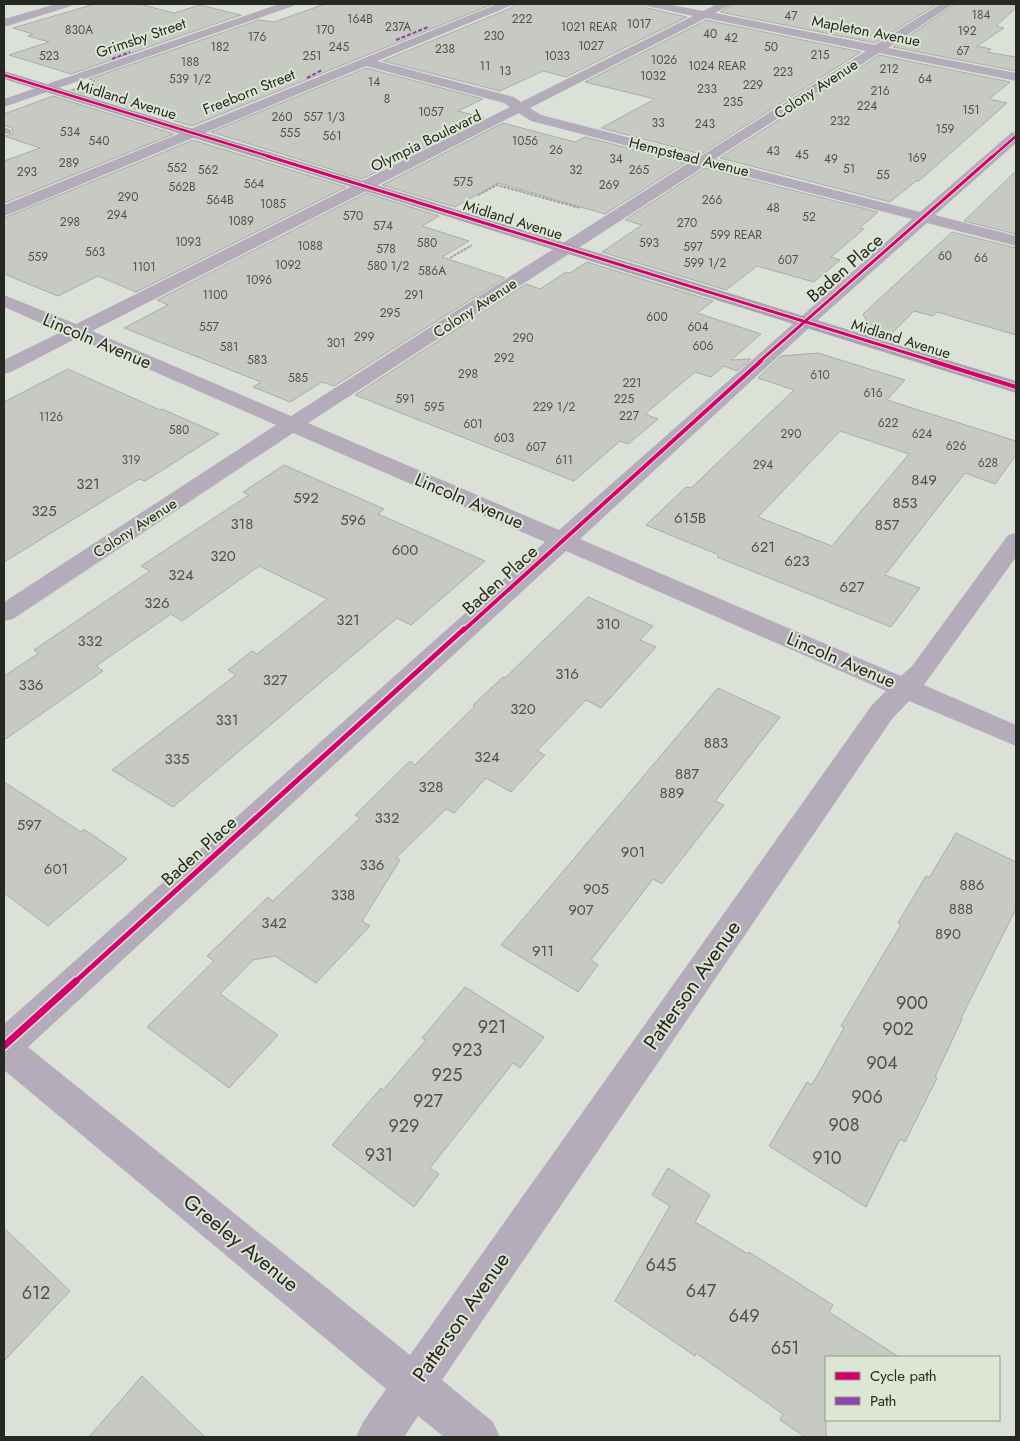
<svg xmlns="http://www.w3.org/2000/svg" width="1020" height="1441" font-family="Jost,sans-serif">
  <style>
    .building { fill: #c6cac2; stroke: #aaada6; fill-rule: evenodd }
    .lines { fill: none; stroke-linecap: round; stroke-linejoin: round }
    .path { stroke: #a3a0a6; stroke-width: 2; stroke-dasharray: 3 1; stroke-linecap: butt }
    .service { fill: #b4acba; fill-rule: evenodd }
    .minor { fill: #b4acba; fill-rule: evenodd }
    .secondary { fill: #aba1b2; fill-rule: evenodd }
    .quiet { stroke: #8e44ad; stroke-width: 2; stroke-dasharray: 4 2; stroke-linecap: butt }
    .cycleway-far4-casing { stroke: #dde5d3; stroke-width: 4 }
    .cycleway-far3-casing { stroke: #dde5d3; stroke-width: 5 }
    .cycleway-far2-casing { stroke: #dde5d3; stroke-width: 6 }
    .cycleway-far1-casing { stroke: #dde5d3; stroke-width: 8 }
    .cycleway-casing { stroke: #dde5d3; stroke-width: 10 }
    .cycleway-far4 { stroke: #d6006c; stroke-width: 2.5 }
    .cycleway-far3 { stroke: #d6006c; stroke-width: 3 }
    .cycleway-far2 { stroke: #d6006c; stroke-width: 4 }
    .cycleway-far1 { stroke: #d6006c; stroke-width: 5 }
    .cycleway { stroke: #d6006c; stroke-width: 7 }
    .labels { text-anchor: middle; stroke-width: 4; stroke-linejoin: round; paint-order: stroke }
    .far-number-label { font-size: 12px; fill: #4f524b }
    .far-street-label { font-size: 15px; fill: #262922; stroke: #dde5d3 }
    .number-label { font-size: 15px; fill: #4f524b }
    .street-label { font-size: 18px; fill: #262922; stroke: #dde5d3 }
    .near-number-label { font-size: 18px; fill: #4f524b }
    .near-street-label { font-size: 21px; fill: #262922; stroke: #dde5d3 }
  </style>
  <rect width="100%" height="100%" fill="#dce1d7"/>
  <g class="building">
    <path d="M95,4h44l35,9 26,-8 41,10 -170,59 -62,-19 40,-13 -21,-6 5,-2 -20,-6z"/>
    <path d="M325,4h168l-301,122 -121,-36 24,-9 -6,-2 170,-59 15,2z"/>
    <path d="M514,4h129l4,4 40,9 -121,60 -23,-6 -43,20 -117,-30 128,-53z"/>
    <path d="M733,4h204l-62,39 -155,-31z"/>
    <path d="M955,4h61v4l-20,18 8,2 -27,18 14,3 -4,3 29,5v14l-123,-24z"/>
    <path d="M706,20l155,32 -160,102 -100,-26 54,-29 -70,-17z"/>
    <path d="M879,55l131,27 -21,17 18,4 -88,78h-3l-26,21 -170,-44z"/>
    <path d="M366,68l117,31 -25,12 26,7 -122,61 -151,-47z"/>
    <path d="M53,96l121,38 -170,69v-42l36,-13 -36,-12 9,-2 -1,-6 -8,-3v-11z"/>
    <path d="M503,123l72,19 10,-5 100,26 -80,51 -107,-31 -43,24 -73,-22z"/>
    <path d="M193,140l153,47 -210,105 -38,-16 -40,20 -54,-22v-56z"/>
    <path d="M705,168l173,44 -18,16 4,1 -33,28 9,3 -26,22 -57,-16 -31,24 -124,-38 40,-27 -17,-5z"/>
    <path d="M1016,171v63l-52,-13z"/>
    <path d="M366,193l73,23 -17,10 47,15 -27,16 63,21 -171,108 -12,-4 -32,20 -37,-15 8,-5 -137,-54 44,-23 -11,-5z"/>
    <path d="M952,232l64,16v87l-79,-23 -4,4 -19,-5 -28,28 -11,-3 -12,-22z"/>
    <path d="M587,262l126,39 -16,12 64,21 -30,26 20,-1 -14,12 -13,-5 -13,11 -16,-5 -50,42 13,5 -30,25 -8,-3 -46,40 -219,-86 171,-111 14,5 26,-17 4,1z"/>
    <path d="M818,353l87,27 -18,20 129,41v14l-21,29 -30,-11 -80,102 35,13 -29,39 -174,-70 2,-2 -73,-30 40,-38 5,1 103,-98 -36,-12 23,-22zM840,431l69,23 -77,92 -74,-29z"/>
    <path d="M68,369l92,41 2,-1 57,25 -74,47 -6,-2 -135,83v-160z"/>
    <path d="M284,465l100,44 -6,5 107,47 -74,64 -14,-7 -224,189 -61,-37 124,-95 -8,-5 24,-19 5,3 70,-55 -68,-33 -77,55 -11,-7 -75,52 7,5 -99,69v-64l35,-23 -5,-3 116,-79 -9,-5 108,-71 -6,-3z"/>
    <path d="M588,597l65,29 -13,14 16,7 -55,61 -15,-8 -49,51 8,4 -34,37 -25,-14 -32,35 -8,-4 -50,49 4,2 -38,61 8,5 -54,57 -41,-27 -22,4 -33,34 58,41 -49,53 -82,-61 67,-66 -7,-5 61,-59 5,4 87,-83 -5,-3 55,-54 5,4 60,-59 -2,-1 30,-28 2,1z"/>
    <path d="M718,688l62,29 -65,84 9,4 -62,79 -9,-5 -62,81 7,5 -20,27 -77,-47z"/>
    <path d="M4,782l77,50 3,-3 43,30 -79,67 -44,-33z"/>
    <path d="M956,833l60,29v47l-55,109 1,1 -27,58 2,1 -32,64 -5,-3 -34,68 -97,-61 38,-64 5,3 32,-57 -3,-2 60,-101 -3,-2 28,-47 3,2z"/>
    <path d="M465,987l79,50 -24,31 -7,-5 -83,105 9,6 -25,33 -82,-62 49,-57 2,2 43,-50 -4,-2z"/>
    <path d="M668,1168l42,27 -15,27 53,32 1,-2 84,53 -4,7 70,45h-73v80h-21l-25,-17 3,-6 -87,-61 -1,3 -80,-55 55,-95 -18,-11z"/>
    <path d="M4,1228l66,63 -66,70z"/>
    <path d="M142,1376l63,61h-116z"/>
  </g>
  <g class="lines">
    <g class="path">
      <path d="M478,195l19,-10 83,23"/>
      <path d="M450,258l22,-13"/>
    </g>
    <path class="service" d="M4,127l7,3v4l-7,-1z"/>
    <g class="minor">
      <path d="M56,4h17l-2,2 -67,21v-8z"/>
      <path d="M279,4h16l-2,2 -289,101v-8z"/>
      <path d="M497,4h15l-2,2 -133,55 137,36 7,5 172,-86 -46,-10 -2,-2h22l36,7 14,-7h14l-16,9 160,32 65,-41h13l-65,44 128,25v8l-137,-28 -164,106 205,53 91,-79 5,-1v11l-81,72 81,21v10l-89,-23 -116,103 -231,213 321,137 11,-10 96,-131 8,-2v24l-92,128 92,40v21l-107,-45 -17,18 -450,661 51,42 7,15h-56l-26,-21 -14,21h-48l7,-15 23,-33 -382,-319v-46l541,-482 -252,-109 -280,186 -9,2v-19l272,-177 -199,-87 -66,34 -7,2v-14l57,-28 -57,-25v-12l72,29 434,-217 -6,-4 -138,-37 -356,148 -6,2v-11zM706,18l160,33 -165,105 -160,-41 -11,-7zM519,113l12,8 159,41 -399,254 -199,-85zM705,166l207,53 -353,311 -251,-107zM566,551l320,140 -14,14 -462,650 -382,-308z"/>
    </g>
    <path class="secondary" d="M4,71l1012,310v12l-1012,-314z"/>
    <g class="quiet">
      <path d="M396,40l32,-13"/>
      <path d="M112,59l18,-7"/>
      <path d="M307,78l15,-8"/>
    </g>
    <g class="cycleway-far4-casing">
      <g id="cycleway-far4">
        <path d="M4,75l267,82"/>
        <path d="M992,157l24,-21"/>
      </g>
    </g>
    <g class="cycleway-far3-casing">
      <g id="cycleway-far3">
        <path d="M267,156l669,206"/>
        <path d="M759,362l234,-206"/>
      </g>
    </g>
    <g class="cycleway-far2-casing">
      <g id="cycleway-far2">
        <path d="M932,361l84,26"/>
        <path d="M463,631l298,-270"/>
      </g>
    </g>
    <g class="cycleway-far1-casing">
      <path id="cycleway-far1" d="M75,982l389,-353"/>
    </g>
    <g class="cycleway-casing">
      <path id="cycleway" d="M4,1046l72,-65"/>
    </g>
    <use href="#cycleway-far4" class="cycleway-far4"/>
    <use href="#cycleway-far3" class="cycleway-far3"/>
    <use href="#cycleway-far2" class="cycleway-far2"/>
    <use href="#cycleway-far1" class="cycleway-far1"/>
    <use href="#cycleway" class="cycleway"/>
  </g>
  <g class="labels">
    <g class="far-number-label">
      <text x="981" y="19">184</text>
      <text x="791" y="20">47</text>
      <text x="360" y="23">164B</text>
      <text x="522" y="23">222</text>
      <text x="639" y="28">1017</text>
      <text x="398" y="31">237A</text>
      <text x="589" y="31">1021 REAR</text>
      <text x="79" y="34">830A</text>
      <text x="325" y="34">170</text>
      <text x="967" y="35">192</text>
      <text x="710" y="38">40</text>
      <text x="494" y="40">230</text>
      <text x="257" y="41">176</text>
      <text x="731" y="42">42</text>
      <text x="591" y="50">1027</text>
      <text x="220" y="51">182</text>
      <text x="339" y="51">245</text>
      <text x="771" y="51">50</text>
      <text x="445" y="53">238</text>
      <text x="963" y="55">67</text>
      <text x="820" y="59">215</text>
      <text x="49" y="60">523</text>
      <text x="312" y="60">251</text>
      <text x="557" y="60">1033</text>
      <text x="664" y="64">1026</text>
      <text x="190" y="66">188</text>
      <text x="485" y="70">11</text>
      <text x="717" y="70">1024 REAR</text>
      <text x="889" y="73">212</text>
      <text x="505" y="75">13</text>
      <text x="783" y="76">223</text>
      <text x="653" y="80">1032</text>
      <text x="190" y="83">539 1/2</text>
      <text x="925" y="83">64</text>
      <text x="374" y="86">14</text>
      <text x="753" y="89">229</text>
      <text x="707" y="93">233</text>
      <text x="880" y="95">216</text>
      <text x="387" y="103">8</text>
      <text x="733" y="106">235</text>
      <text x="867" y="110">224</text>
      <text x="971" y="114">151</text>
      <text x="431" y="116">1057</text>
      <text x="282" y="121">260</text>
      <text x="324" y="121">557 1/3</text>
      <text x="840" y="125">232</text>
      <text x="658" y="127">33</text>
      <text x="705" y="128">243</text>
      <text x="945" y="133">159</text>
      <text x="70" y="136">534</text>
      <text x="290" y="137">555</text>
      <text x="332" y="140">561</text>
      <text x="99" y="145">540</text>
      <text x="525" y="145">1056</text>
      <text x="556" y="154">26</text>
      <text x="773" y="155">43</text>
      <text x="802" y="159">45</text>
      <text x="917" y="162">169</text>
      <text x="616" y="163">34</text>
      <text x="831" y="163">49</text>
      <text x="69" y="167">289</text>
      <text x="177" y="172">552</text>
      <text x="849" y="173">51</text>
      <text x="208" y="174">562</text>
      <text x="576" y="174">32</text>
      <text x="639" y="174">265</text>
      <text x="27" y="176">293</text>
      <text x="883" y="179">55</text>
      <text x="463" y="186">575</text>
      <text x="254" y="188">564</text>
      <text x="609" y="189">269</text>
      <text x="182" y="191">562B</text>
      <text x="128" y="201">290</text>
      <text x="220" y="204">564B</text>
      <text x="712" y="204">266</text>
      <text x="273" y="208">1085</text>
      <text x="773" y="212">48</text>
      <text x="117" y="219">294</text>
      <text x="353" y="220">570</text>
      <text x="809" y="221">52</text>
      <text x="241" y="225">1089</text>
      <text x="70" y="226">298</text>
      <text x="687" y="227">270</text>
      <text x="383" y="230">574</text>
      <text x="736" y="239">599 REAR</text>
      <text x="188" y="246">1093</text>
      <text x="427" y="247">580</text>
      <text x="649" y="247">593</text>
      <text x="310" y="250">1088</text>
      <text x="693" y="251">597</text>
      <text x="386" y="253">578</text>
      <text x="95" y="256">563</text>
      <text x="945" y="260">60</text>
      <text x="38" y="261">559</text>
      <text x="981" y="262">66</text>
      <text x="788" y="264">607</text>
      <text x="705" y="267">599 1/2</text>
      <text x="288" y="269">1092</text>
      <text x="388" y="270">580 1/2</text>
      <text x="144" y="271">1101</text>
      <text x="432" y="275">586A</text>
      <text x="259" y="284">1096</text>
      <text x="215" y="299">1100</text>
      <text x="414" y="299">291</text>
      <text x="390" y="317">295</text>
      <text x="657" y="321">600</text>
      <text x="209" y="331">557</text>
      <text x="698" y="331">604</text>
      <text x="364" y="341">299</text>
      <text x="523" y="342">290</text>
      <text x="336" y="347">301</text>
      <text x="703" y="350">606</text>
      <text x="229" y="351">581</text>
      <text x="504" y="362">292</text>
      <text x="257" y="364">583</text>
      <text x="468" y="378">298</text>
      <text x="820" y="379">610</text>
      <text x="298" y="382">585</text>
      <text x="632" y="387">221</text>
      <text x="873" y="397">616</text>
      <text x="405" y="403">591</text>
      <text x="624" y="403">225</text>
      <text x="434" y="411">595</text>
      <text x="554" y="411">229 1/2</text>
      <text x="629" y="420">227</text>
      <text x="51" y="421">1126</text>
      <text x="888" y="427">622</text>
      <text x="473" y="428">601</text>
      <text x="179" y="434">580</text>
      <text x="791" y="438">290</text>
      <text x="922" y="438">624</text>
      <text x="504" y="442">603</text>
      <text x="956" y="450">626</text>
      <text x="536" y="451">607</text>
      <text x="131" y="464">319</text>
      <text x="564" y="464">611</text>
      <text x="988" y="467">628</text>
      <text x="763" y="469">294</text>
    </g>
    <g class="far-street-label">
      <text transform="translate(866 31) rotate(11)" y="5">Mapleton Avenue</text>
      <text transform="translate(141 38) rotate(-19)" y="5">Grimsby Street</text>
      <text transform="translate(816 89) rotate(-33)" y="5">Colony Avenue</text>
      <text transform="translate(249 92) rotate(-22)" y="5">Freeborn Street</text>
      <text transform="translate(127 100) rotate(17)" y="5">Midland Avenue</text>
      <text transform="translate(426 141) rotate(-26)" y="5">Olympia Boulevard</text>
      <text transform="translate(689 157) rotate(14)" y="5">Hempstead Avenue</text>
      <text transform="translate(513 220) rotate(17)" y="5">Midland Avenue</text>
      <text transform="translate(475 308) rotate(-33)" y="5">Colony Avenue</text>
      <text transform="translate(901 339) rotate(17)" y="5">Midland Avenue</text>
      <text transform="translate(135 528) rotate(-33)" y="5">Colony Avenue</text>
    </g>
    <g class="number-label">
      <text x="924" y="485">849</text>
      <text x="88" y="489">321</text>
      <text x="306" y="503">592</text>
      <text x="905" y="508">853</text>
      <text x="44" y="516">325</text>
      <text x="690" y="523">615B</text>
      <text x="353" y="525">596</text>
      <text x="242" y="529">318</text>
      <text x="887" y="530">857</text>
      <text x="763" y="552">621</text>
      <text x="405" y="555">600</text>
      <text x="223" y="561">320</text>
      <text x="797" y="566">623</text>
      <text x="181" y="580">324</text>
      <text x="852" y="592">627</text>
      <text x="157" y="608">326</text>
      <text x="348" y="625">321</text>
      <text x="608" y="629">310</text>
      <text x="90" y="646">332</text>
      <text x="567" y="679">316</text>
      <text x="275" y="685">327</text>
      <text x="31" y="690">336</text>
      <text x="523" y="714">320</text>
      <text x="227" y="725">331</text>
      <text x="716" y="748">883</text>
      <text x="487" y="762">324</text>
      <text x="177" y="764">335</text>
      <text x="687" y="779">887</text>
      <text x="431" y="792">328</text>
      <text x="672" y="798">889</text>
      <text x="387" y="823">332</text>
      <text x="29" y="830">597</text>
      <text x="633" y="857">901</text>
      <text x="372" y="870">336</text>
      <text x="56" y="874">601</text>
      <text x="972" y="890">886</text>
      <text x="596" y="894">905</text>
      <text x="343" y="900">338</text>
      <text x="961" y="914">888</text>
      <text x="581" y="915">907</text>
      <text x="274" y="928">342</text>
      <text x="948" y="939">890</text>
      <text x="543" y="956">911</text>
    </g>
    <g class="street-label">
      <text transform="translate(845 268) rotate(-41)" y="6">Baden Place</text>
      <text transform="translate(97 341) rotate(23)" y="6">Lincoln Avenue</text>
      <text transform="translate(469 501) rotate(23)" y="6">Lincoln Avenue</text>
      <text transform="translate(500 580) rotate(-42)" y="6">Baden Place</text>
      <text transform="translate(841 660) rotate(23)" y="6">Lincoln Avenue</text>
      <text transform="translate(199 851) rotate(-42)" y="6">Baden Place</text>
    </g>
    <g class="near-number-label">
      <text x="912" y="1009">900</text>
      <text x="492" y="1033">921</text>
      <text x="898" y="1035">902</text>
      <text x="467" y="1056">923</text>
      <text x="882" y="1069">904</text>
      <text x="447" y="1081">925</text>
      <text x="867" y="1103">906</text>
      <text x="428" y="1107">927</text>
      <text x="844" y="1131">908</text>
      <text x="404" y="1132">929</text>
      <text x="379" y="1161">931</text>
      <text x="827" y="1164">910</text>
      <text x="661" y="1271">645</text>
      <text x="701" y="1297">647</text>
      <text x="36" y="1299">612</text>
      <text x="744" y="1322">649</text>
      <text x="785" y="1354">651</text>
    </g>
    <g class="near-street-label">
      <text transform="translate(692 985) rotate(-55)" y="7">Patterson Avenue</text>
      <text transform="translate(241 1243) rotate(39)" y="7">Greeley Avenue</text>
      <text transform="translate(461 1317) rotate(-55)" y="7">Patterson Avenue</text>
    </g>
  </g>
  <rect width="1020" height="1441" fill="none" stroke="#262922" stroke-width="10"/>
  <rect x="825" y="1356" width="175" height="65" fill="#dde5d3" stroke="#949a8c"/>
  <rect x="835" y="1372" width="25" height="8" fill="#d6006c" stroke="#949a8c"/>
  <text x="870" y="1381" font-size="15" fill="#262922">Cycle path</text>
  <rect x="835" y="1397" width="25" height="8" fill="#8e44ad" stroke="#949a8c"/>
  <text x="870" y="1406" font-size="15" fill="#262922">Path</text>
</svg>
